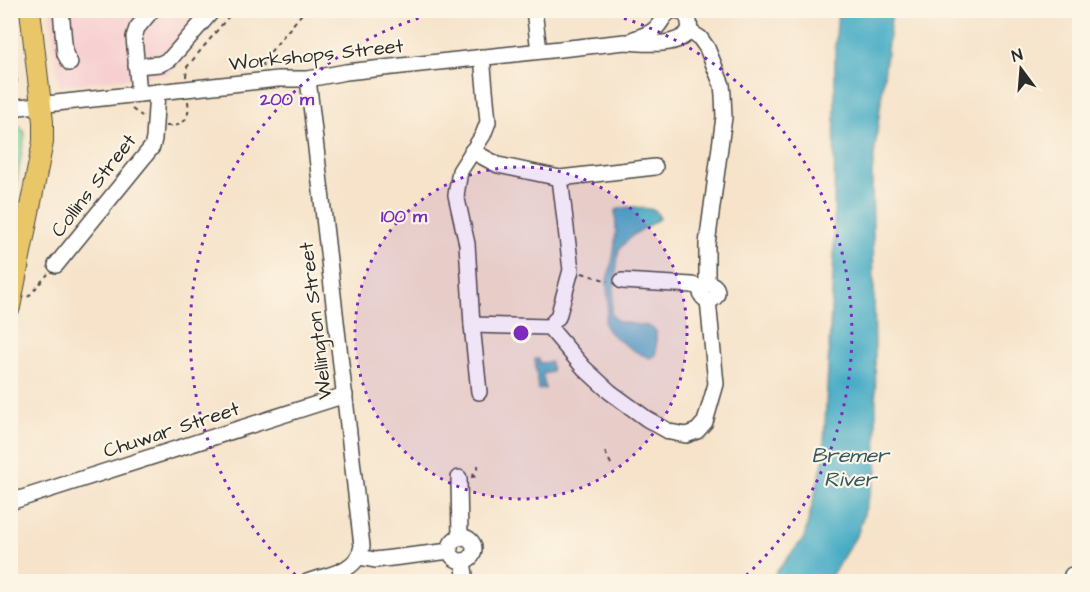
<svg xmlns="http://www.w3.org/2000/svg" width="1090" height="592" font-family="'Architects Daughter',sans-serif">
  <style>
    .built { fill: #f7cfd1 }
    .green { fill: #80dba2; stroke: #568366; stroke-width: 1.5 }
    .water { fill: #46acc5; stroke: #386c78; stroke-width: 1.5 }
    .lines { fill: none; stroke-linecap: round; stroke-linejoin: round }
    .minor-casing { stroke: #494743; stroke-width: 18 }
    .major-casing { stroke: #494743; stroke-width: 22 }
    .path { stroke: #494743; stroke-width: 2; stroke-dasharray: 4.5 4.5; stroke-linecap: butt }
    .minor { stroke: #fff; stroke-width: 15 }
    .major { stroke: #e9c769; stroke-width: 20 }
    .ring { fill: none; stroke: #7b2cbf; stroke-width: 3; stroke-dasharray: 3 6 }
    .labels { text-anchor: middle; stroke-width: 4.5; stroke-linejoin: round; paint-order: stroke }
    .street-label { font-size: 20px; fill: #2b2b2b; stroke: #fcf5e5 }
    .water-label { font-size: 21px; font-style: italic; fill: #345861; stroke: #fcf5e5 }
    .centre { fill: #7b2cbf; stroke: #fcf5e5; stroke-width: 3 }
    .ring-label { font-size: 18px; text-anchor: middle; font-weight: bold; fill: #7b2cbf; stroke: #fcf5e5; stroke-width: 4.5; stroke-linejoin: round; paint-order: stroke }
  </style>
  <rect width="100%" height="100%" fill="#fcf5e5"/>
  <filter id="ink" filterUnits="userSpaceOnUse"><feTurbulence type="fractalNoise" baseFrequency=".0167" numOctaves="2"/><feDisplacementMap in="SourceGraphic" scale="12" xChannelSelector="R" yChannelSelector="G"/><feConvolveMatrix kernelMatrix="1 2 1 2 8 2 1 2 1" color-interpolation-filters="sRGB"/></filter>
  <filter id="wash" filterUnits="userSpaceOnUse"><feTurbulence type="fractalNoise" baseFrequency=".008" numOctaves="4" result="noise"/><feDisplacementMap in="SourceGraphic" scale="24" xChannelSelector="R" yChannelSelector="G"/><feGaussianBlur stdDeviation="1.35" result="paint"/><feColorMatrix in="noise" values="0 0 0 0 0 0 0 0 0 0 0 0 0 0 0 0 0 1.4 0 .05"/><feComposite in="paint" operator="in"/></filter>
  <g filter="url(#wash)">
    <rect width="100%" height="100%" fill="#f6e3ca"/>
    <path class="built" d="M50,11h171l-53,63 -109,12z"/>
    <path class="green" d="M11,126h9l5,8 -14,77z"/>
    <g class="water">
      <path d="M838,11h54l-20,162 5,298 -19,62 -30,48h-59l35,-43 19,-76 11,-207 1,-205z"/>
      <path d="M634,207l21,3 5,8 -27,17 -14,14 -8,64c7,17 33,6 45,18v24l-6,3c-12,-4 -39,-20 -45,-32 -2,-6 1,-8 2,-13 2,-10 0,-23 0,-32 0,-4 3,-10 4,-14 4,-17 6,-37 4,-56l6,-3z"/>
      <path d="M535,359h4v4l12,-1 1,10 -9,2 2,15h-7z"/>
    </g>
  </g>
  <g filter="url(#ink)">
    <g class="lines">
      <g class="minor-casing">
        <g id="minor">
          <path d="M61,10l4,44 5,9"/>
          <path d="M534,10l5,41"/>
          <path d="M689,31l11,7 7,10 15,37 1,10 1,22 -17,127v40"/>
          <path d="M634,39c7,-3 17,-5 22,-11 7,-7 7,-14 17,-18"/>
          <path d="M136,66l24,-2 10,-5 43,-49"/>
          <path d="M139,94l-5,-57 3,-9 15,-18"/>
          <path d="M10,108l268,-29h30l38,-7 279,-30c19,1 52,6 64,-11 2,-12 -3,-20 -15,-21"/>
          <path d="M472,151l26,14 62,13 95,-11"/>
          <path d="M56,265l96,-118 2,-8 3,-47"/>
          <path d="M622,281l70,4 10,3"/>
          <circle cx="709" cy="292" r="8"/>
          <path d="M472,325l77,2 9,-10 13,-47 -11,-92"/>
          <path d="M549,327l35,41 26,24 37,27 23,13 16,3 11,-4 8,-9 11,-38 -8,-84"/>
          <path d="M479,392l-7,-67 -5,-81 -11,-49 4,-24 23,-36 5,-13 -6,-65"/>
          <path d="M459,478l1,60"/>
          <path d="M10,502l335,-107"/>
          <circle cx="462" cy="549" r="12"/>
          <path d="M359,557l16,3 75,-9"/>
          <path d="M463,561l3,21"/>
          <path d="M1072,575h8"/>
          <path d="M307,582c21,-7 51,-10 55,-36l-54,-467"/>
        </g>
      </g>
      <g class="major-casing">
        <path id="major" d="M10,307l33,-165v-20l-13,-112"/>
      </g>
      <g class="path">
        <path d="M10,16l7,64 -2,10 -5,1"/>
        <path d="M263,67l-1,-5 43,-52"/>
        <path d="M186,77l1,-10 47,-57"/>
        <path d="M132,109l10,7"/>
        <path d="M166,126c19,1 24,-8 22,-25"/>
        <path d="M582,273l26,8"/>
        <path d="M28,297l20,-23"/>
        <path d="M605,452l8,16"/>
        <path d="M471,477l9,-1"/>
        <path d="M472,477l7,-13"/>
      </g>
      <use href="#minor" class="minor"/>
      <use href="#major" class="major"/>
    </g>
  </g>
  <circle cx="521" cy="333" r="166" fill="#7b2cbf" fill-opacity=".12"/>
  <g class="ring">
    <circle cx="521" cy="333" r="166"/>
    <path d="M302 581A331 331 0 0 1 444 11M598 11A331 331 0 0 1 740 581"/>
  </g>
  <g class="labels">
    <g class="street-label">
      <text transform="translate(316 54) rotate(-6)" y="7">Workshops Street</text>
      <text transform="translate(93 185) rotate(-52)" y="7">Collins Street</text>
      <text transform="translate(315 321) rotate(-97)" y="7">Wellington Street</text>
      <text transform="translate(171 429) rotate(-18)" y="7">Chuwar Street</text>
    </g>
    <g class="water-label">
      <text x="850" y="462">Bremer<tspan x="850" dy="24">River</tspan></text>
    </g>
  </g>
  <circle cx="521" cy="333" r="9" class="centre"/>
  <g class="ring-label">
    <text x="287" y="105">200 m</text>
    <text x="404" y="222">100 m</text>
  </g>
  <rect width="1090" height="592" fill="none" stroke="#fcf5e5" stroke-width="36"/>
  <g transform="translate(1021 69) rotate(344)" stroke="#fcf5e5" stroke-width="4.5" paint-order="stroke">
  <path d="M0-4.5L10 22L0 15L-10 22Z" fill="#2b2b2b"/>
  <text y="-9" font-size="16" font-weight="bold" text-anchor="middle" fill="#2b2b2b">N</text>
  </g>
</svg>
